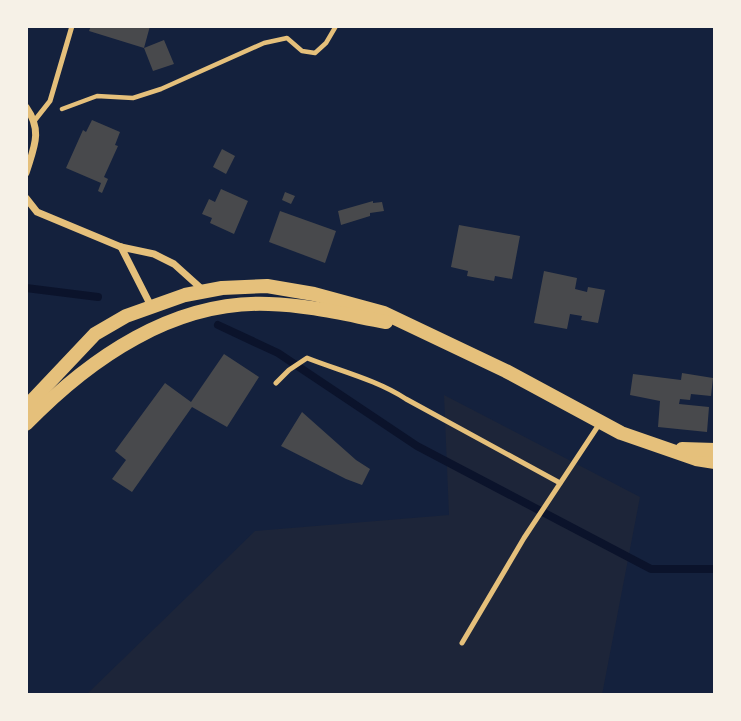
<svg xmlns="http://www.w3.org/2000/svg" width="741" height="721" font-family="'DejaVu Sans',sans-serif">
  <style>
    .green { fill: #1d2539 }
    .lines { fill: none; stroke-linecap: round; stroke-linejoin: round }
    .stream { stroke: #0b132b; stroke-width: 8 }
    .building { fill: #48494c }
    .path { stroke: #e5c07b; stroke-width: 4.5 }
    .service { stroke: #e5c07b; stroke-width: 5 }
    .minor { stroke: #e5c07b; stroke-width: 7 }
    .secondary { stroke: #e5c07b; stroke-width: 14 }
  </style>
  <rect width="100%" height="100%" fill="#14213d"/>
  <path class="green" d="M444,395l196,102 -38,198h-516l169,-164 194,-16z"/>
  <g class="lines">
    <g class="stream">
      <path d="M26,288l72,9"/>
      <path d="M218,325l60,28 139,93 234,123h64"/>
    </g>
  </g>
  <g class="building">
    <path d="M91,26h59l-6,22 20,-8 10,24 -21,7 -9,-23 -55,-17z"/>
    <path d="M92,120l28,12 -5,13 3,1 -14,31 4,2 -6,14 -4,-2 3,-8 -35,-15 17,-38 3,2z"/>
    <path d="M222,149l13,7 -9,18 -13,-7z"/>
    <path d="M221,189l27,12 -14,33 -24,-11 2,-5 -10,-4 7,-15 6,3z"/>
    <path d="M285,192l10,4 -4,8 -9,-4z"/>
    <path d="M373,201v2l9,-1 2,9 -14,2v3l-29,9 -3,-14z"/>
    <path d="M280,211l56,20 -11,32 -56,-21z"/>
    <path d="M459,225l61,11 -8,43 -17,-3 -1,5 -27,-5 1,-5 -17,-4z"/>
    <path d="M544,271l33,7 -2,11 12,3 1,-5 17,3 -7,33 -17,-3 1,-4 -12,-2 -3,15 -33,-6z"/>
    <path d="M224,354l35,23 -32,50 -35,-20 -60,85 -20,-13 14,-19 -11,-9 50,-68 26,19z"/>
    <path d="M682,373l31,5 -2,18 -20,-2 -1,6 -10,-1 -1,5 30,3 -2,25 -49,-5 2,-26 -30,-6 3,-21 48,6z"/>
    <path d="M302,412l54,48 14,9 -8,16 -16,-6 -65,-33z"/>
  </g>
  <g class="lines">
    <path class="path" d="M62,109l35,-13 36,2 28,-9 103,-46 23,-5 15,13 13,2 11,-10 10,-17"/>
    <g class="service">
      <path d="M35,120l15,-19 22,-75"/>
      <path d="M276,383l13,-13 18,-12c33,13 70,22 99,41l154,84"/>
      <path d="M462,643l62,-105 76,-115"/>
    </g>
    <g class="minor">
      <path d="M26,107c17,24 8,40 0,66"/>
      <path d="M26,198l11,14 84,35 33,7 20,10 30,27"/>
      <path d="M121,247l30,59"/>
    </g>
    <g class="secondary">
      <path d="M26,407l69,-73 31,-18 59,-21 37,-7 45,-2 47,8 70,19 122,58 115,62 75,26 19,3"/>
      <path d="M26,424c64,-66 148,-124 243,-120 40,1 79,11 117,18"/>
      <path d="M682,449l33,1"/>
    </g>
  </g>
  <rect width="741" height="721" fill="none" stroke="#f6f1e7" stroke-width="56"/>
</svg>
